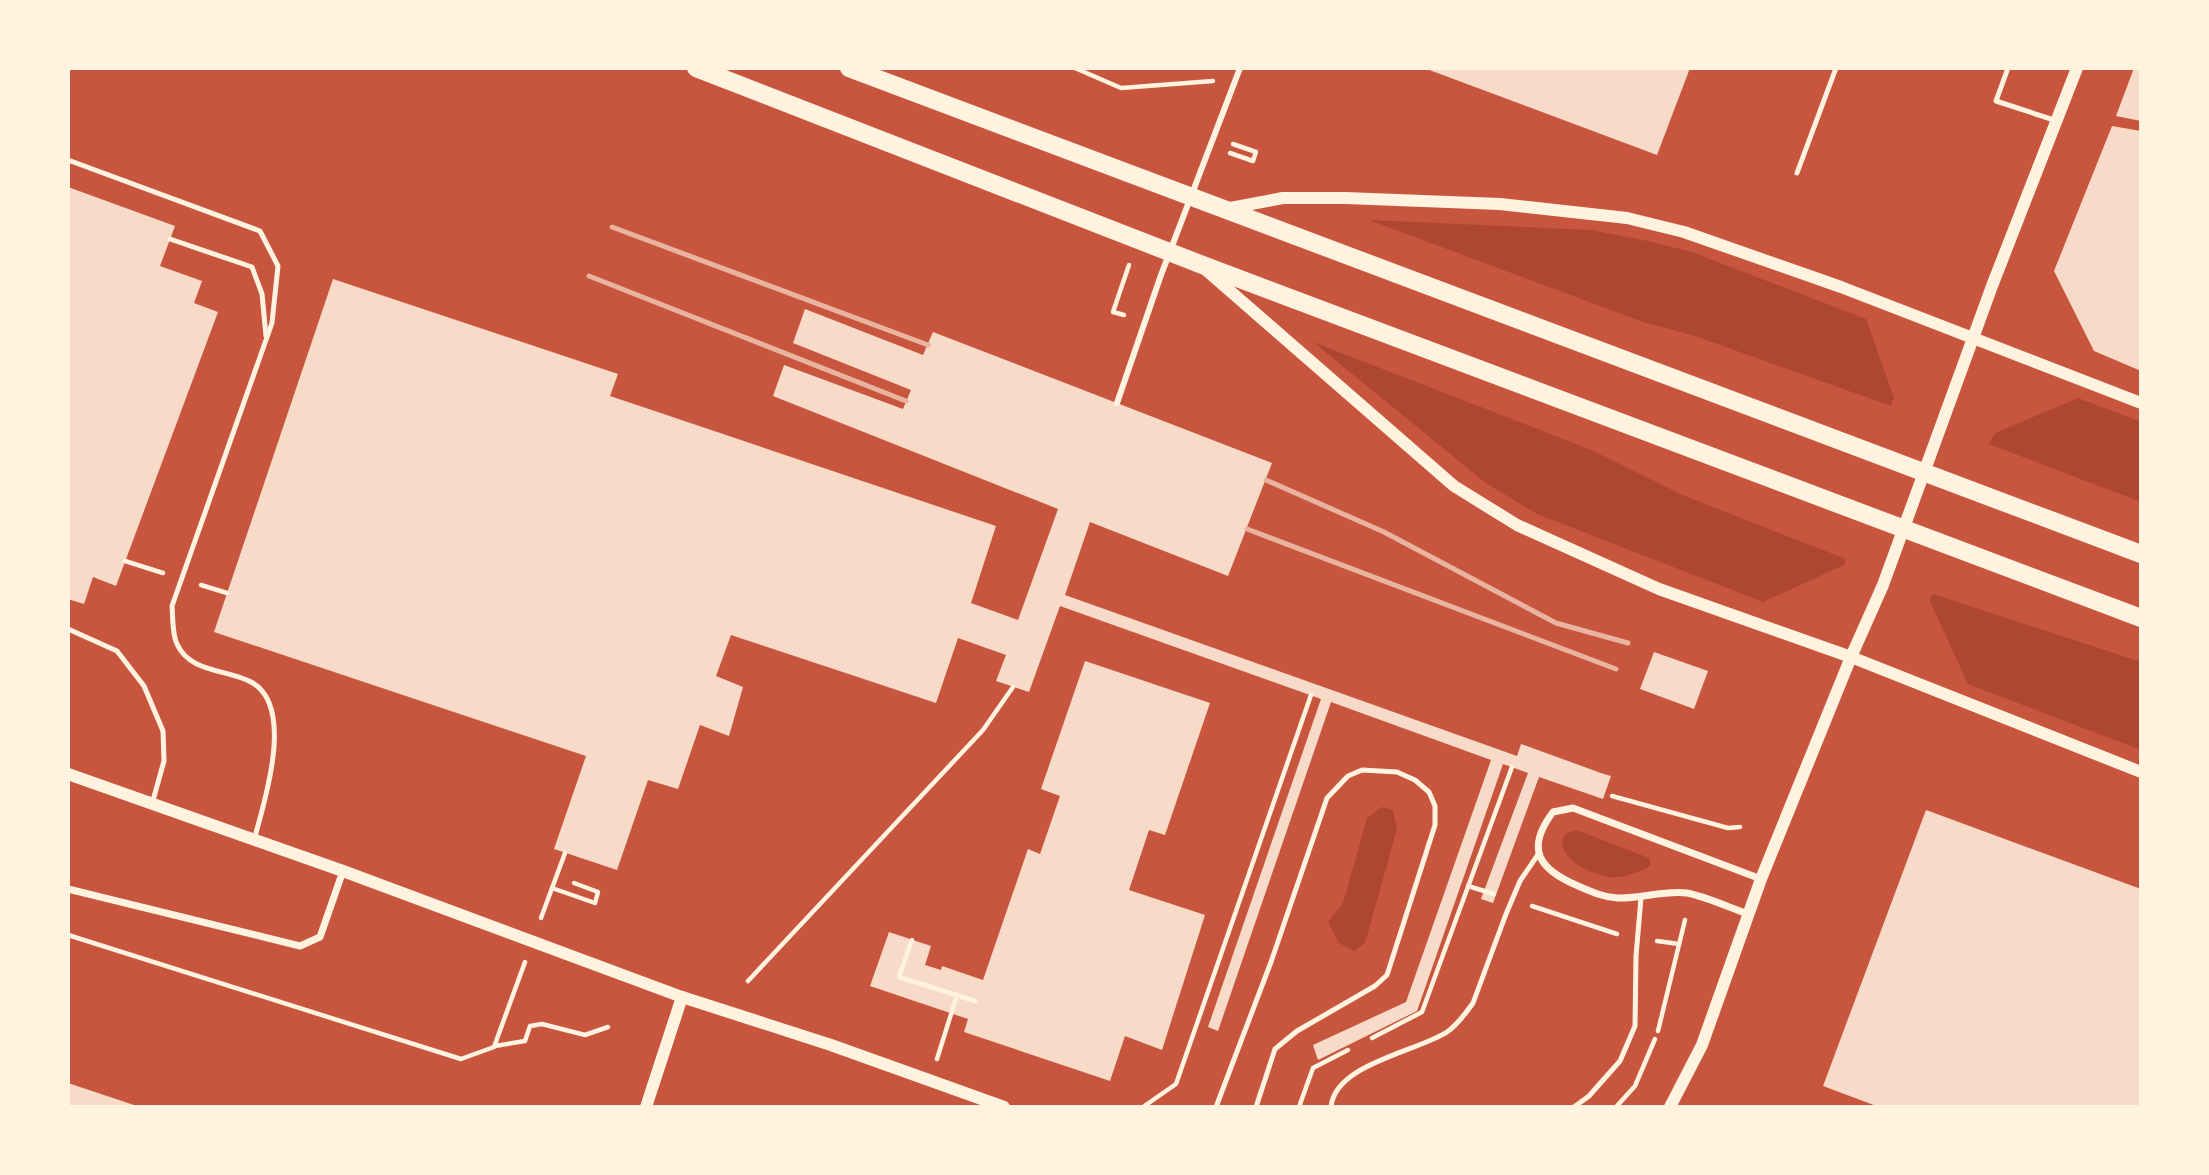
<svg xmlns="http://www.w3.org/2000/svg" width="2209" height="1175" font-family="'Golos Text',sans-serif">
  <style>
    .green { fill: #ae4732 }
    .building { fill: #f7dbc8 }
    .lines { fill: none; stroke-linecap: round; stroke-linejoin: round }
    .path { stroke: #fff3e0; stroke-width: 4.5 }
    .service { stroke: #fff3e0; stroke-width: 5 }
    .pedestrian { stroke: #fff3e0; stroke-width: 6 }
    .minor { stroke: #fff3e0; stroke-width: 7 }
    .tertiary { stroke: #fff3e0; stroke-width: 12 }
    .primary { stroke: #fff3e0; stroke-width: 18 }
    .rail { stroke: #e9b49f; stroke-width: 5 }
  </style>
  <rect width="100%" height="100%" fill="#c8553d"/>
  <g class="green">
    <path d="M1369,220l222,10 57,11 44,11 174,67 28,79 -3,8 -199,-71 -49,-13z"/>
    <path d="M1313,342l276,107 96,47 161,63 -2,6 -81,37 -226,-88 -50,-30z"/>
    <path d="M2078,398l63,24v80l-152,-58 6,-11z"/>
    <path d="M1933,594l208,68v88l-173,-66 -39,-85z"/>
    <path d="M1382,807l11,3 4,19 -32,114 -11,8 -15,-8 -11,-21 15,-19 24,-85z"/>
    <path d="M1577,830l72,28 2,7c-8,7 -32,14 -42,12 -19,-3 -58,-21 -43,-44z"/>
  </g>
  <g class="building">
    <path d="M1424,68h266l-33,87z"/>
    <path d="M2134,68h7v53l-25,-5z"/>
    <path d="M2112,126l29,5v240l-47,-20 -40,-80z"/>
    <path d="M68,187l107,39 -15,40 42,15 -8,22 24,9 -102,274 -23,-9 -9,27 -16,-5z"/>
    <path d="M333,279l285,95 -8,22 386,130 -25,77 47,17 40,-111 -285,-113 11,-31 119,44 8,-19 -118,-47 12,-34 118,46 10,-23 339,131 -44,113 -138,-54 -25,73 452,161 4,-12 80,29 10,3 -8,23 -64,-22 -46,126 -12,-4 47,-126 -25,-9 -86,247 -99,49 -5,-15 93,-43 85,-242 -160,-58 -113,329 -10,-4 113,-328 -261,-93 -31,86 -33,-11 10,-26 -48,-17 -22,65 -205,-68 -15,41 27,11 -14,49 -29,-11 -22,64 -30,-9 -31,90 -63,-21 32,-93 -372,-124z"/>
    <path d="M1654,652l54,19 -14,38 -54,-20z"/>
    <path d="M1085,661l125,42 -45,132 -16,-5 -20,60 76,25 -43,135 -37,-14 -15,45 -146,-49 4,-13 -98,-33 19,-54 42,14 -6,19 16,5 1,-4 41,14 45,-131 12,5 20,-58 -19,-7z"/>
    <path d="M1926,810l215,79v218h-262l-56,-21z"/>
    <path d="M68,1083l69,23v1h-69z"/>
  </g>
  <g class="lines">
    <g class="path">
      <path d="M1075,68l46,20 92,-7"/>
      <path d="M1230,153l23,8 3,-9 -23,-8"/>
      <path d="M1124,315l-11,-3 16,-47"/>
      <path d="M125,561l38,12"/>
      <path d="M201,585l26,8"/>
      <path d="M1612,796l116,32 12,-1"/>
      <path d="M1468,886l26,8"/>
      <path d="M552,888l43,15 3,-11 -24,-9"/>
      <path d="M1532,906l85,28"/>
      <path d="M541,918l24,-65"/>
      <path d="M68,935l393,124 33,-12 31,-85"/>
      <path d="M912,940l-13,37 76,24"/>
      <path d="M1657,941l22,3"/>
      <path d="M748,981l235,-251 30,-43"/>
      <path d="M1658,1031l27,-111"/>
      <path d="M1372,1038l50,-26 90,-245"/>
      <path d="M495,1046l30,-5 5,-15 12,-2 43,11 23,-8"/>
      <path d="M937,1059l20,-64"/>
      <path d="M1143,1107l33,-23 135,-389"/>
      <path d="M1299,1107l14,-39 35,-18"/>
      <path d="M1616,1107l19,-21 20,-47"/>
    </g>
    <g class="service">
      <path d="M2008,68l-12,33 61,20"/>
      <path d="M68,160l192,71 18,35 -6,57 -100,283c1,11 0,28 5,38 13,29 50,25 74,38 45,24 13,121 3,158"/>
      <path d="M1797,173l39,-105"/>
      <path d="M170,239l82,28 10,27 4,42"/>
      <path d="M68,629l49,22 27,35 19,45 1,30 -12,43"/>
      <path d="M1216,1107l55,-145 56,-164 21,-22 14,-6 35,2 18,8 14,12 6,14v19l-48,150 -12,11 -78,45 -22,18 -19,58"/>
      <path d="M1331,1107c4,-43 85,-55 116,-75 10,-7 19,-19 26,-29l33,-89 14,-33 19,-28"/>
      <path d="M1574,1107l15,-11 31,-35 15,-35 1,-70 5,-58"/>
    </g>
    <path class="pedestrian" d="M1117,403l44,-128 79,-207"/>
    <g class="minor">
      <path d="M68,889l232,57 20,-9 23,-66"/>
      <path d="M1748,914c-20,-7 -41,-17 -61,-21 -22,-3 -48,6 -70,5 -15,-1 -27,-7 -41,-13 -37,-16 -51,-36 -23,-73l20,-4 188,71"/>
    </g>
    <g class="tertiary">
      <path d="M1225,209l58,-11h62l155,6 127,14 57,14 157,55 300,116"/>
      <path d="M1206,270l248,216 63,39 142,64 192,68 290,115"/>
      <path d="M68,774l275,97 339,126 149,48 173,62"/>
      <path d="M646,1107l36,-110"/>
      <path d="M1670,1107l32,-62 59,-166 90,-222 32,-72 109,-299 85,-218"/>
    </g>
    <g class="primary">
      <path d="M696,68l504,196 941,354"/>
      <path d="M849,68l1292,486"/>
    </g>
    <g class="rail">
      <path d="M612,227l316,118"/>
      <path d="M589,276l317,125"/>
      <path d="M1266,480l118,52 172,91 72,20"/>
      <path d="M1247,529l369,140"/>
    </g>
  </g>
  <rect width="2209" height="1175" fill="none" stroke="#fff3e0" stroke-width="140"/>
</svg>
